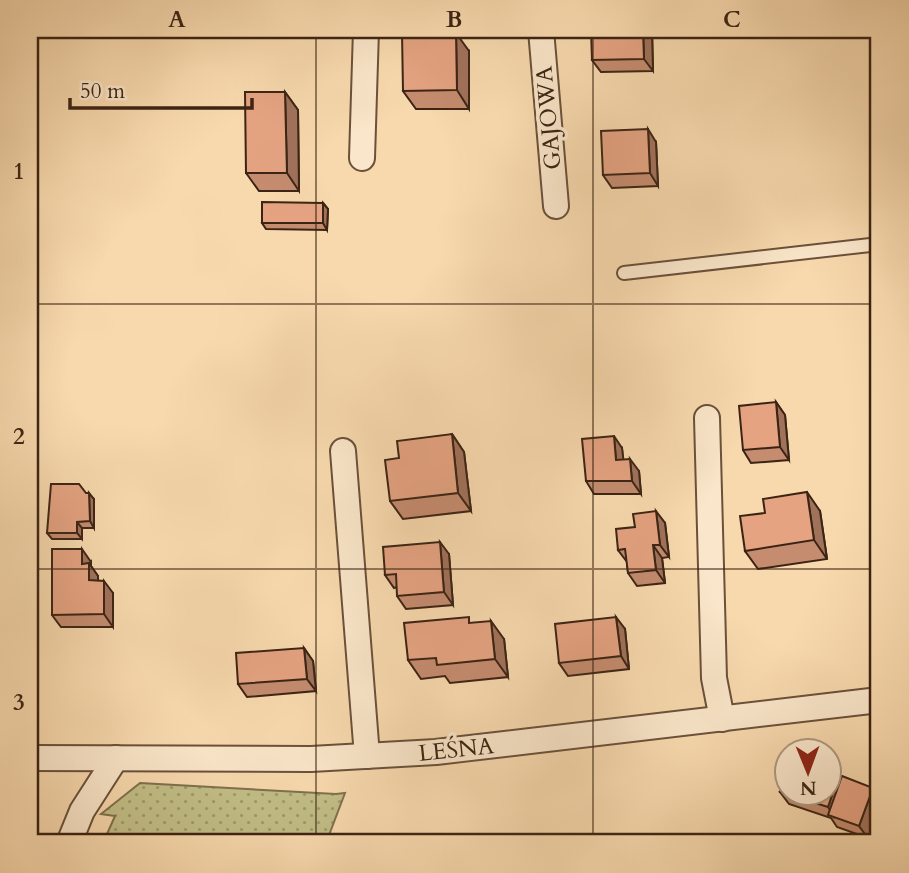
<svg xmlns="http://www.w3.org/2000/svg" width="909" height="873" font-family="Cardo,serif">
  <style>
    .grass { fill: url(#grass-dots); stroke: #7f714e; stroke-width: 2 }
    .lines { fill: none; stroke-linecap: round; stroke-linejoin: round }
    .service-casing { stroke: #6b513a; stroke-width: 16 }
    .minor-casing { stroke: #6b513a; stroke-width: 28 }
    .service { stroke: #fae6ca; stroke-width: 12 }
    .minor { stroke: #fae6ca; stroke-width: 24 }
    .wall { fill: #c58c70; stroke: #3c2414; stroke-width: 2 }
    .shaded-wall { fill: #a0725b; stroke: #3c2414; stroke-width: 2 }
    .building { fill: #e5a382; stroke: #3c2414; stroke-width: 2 }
    .grid { fill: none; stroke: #3c2414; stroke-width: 2; stroke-opacity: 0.55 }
    .labels { text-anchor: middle; stroke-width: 7; stroke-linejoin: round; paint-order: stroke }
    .street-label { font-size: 23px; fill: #3c2414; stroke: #fae6ca }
    .neatline { fill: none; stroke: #3c2414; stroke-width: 2.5 }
    .grid-label { font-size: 23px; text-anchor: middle; font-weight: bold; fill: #3c2414 }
  </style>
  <defs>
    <pattern id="grass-dots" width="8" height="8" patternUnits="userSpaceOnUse" patternTransform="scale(1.75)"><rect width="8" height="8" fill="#c2be87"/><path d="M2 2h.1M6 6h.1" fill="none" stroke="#9f9a6d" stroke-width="1.8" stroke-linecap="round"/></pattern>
  </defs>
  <rect width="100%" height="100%" fill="#f8d9ae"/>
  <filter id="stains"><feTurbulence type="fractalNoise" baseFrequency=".00286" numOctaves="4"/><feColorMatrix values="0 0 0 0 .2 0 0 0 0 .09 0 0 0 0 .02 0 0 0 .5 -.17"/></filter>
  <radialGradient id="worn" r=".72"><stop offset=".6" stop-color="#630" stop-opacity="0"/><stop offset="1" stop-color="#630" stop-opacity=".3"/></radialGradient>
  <path class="grass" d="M140,783l196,11 9,-1 -19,50h-223l12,-27 -14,-2z"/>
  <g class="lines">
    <g class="service-casing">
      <path id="service" d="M624,273l255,-29"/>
    </g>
    <g class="minor-casing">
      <g id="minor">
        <path d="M541,30l15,176"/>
        <path d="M362,158l4,-128"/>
        <path d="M707,418l7,260 8,41"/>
        <path d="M343,451l24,305"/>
        <path d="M30,758l281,1 125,-7 443,-52"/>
        <path d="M69,843l13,-32 34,-53"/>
      </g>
    </g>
    <use href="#service" class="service"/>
    <use href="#minor" class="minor"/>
  </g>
  <g class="wall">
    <path d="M652,30l1,41 -52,1 -9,-12z"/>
    <path d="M469,51v58h-53l-13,-18z"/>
    <path d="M285,92l13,18 1,81h-40l-13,-18z"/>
    <path d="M656,142l2,44 -46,2 -9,-13z"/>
    <path d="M323,203l5,6 -1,21 -61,-1 -4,-6z"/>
    <path d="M776,402l9,13 4,45 -38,3 -8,-13z"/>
    <path d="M452,434l12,18 7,59 -68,8 -13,-18 9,-43z"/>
    <path d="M622,448l1,12 16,11 2,23h-47l-8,-13z"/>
    <path d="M86,493l8,6v29h-12v11h-30l-5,-6z"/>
    <path d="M820,511l7,48 -69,10 -13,-18z"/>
    <path d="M665,523l4,34 -7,1 3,25 -28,3 -9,-13 -1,-11 -9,-12z"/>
    <path d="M449,554l4,51 -47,4 -9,-13v-9l-3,1 -9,-13z"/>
    <path d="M91,562v4l7,10v4l15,13v34h-52l-9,-12z"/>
    <path d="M473,623l31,16 4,38 -58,6 -5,-7 -24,3 -13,-19z"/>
    <path d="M625,629l4,40 -61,7 -9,-13z"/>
    <path d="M304,648l9,13 3,30 -69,6 -9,-13z"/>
    <path d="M840,782l39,15v11l-11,30 -31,-11 -6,-9 -42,-14 -9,-12z"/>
  </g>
  <g class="shaded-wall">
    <path d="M643,30h9l1,41 -9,-12z"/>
    <path d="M456,33l13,18v58l-12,-19z"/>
    <path d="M285,92l13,18 1,81 -12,-18z"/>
    <path d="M648,129l8,13 2,44 -8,-13z"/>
    <path d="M323,203l5,6 -1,21 -4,-7z"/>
    <path d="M776,402l9,13 4,45 -9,-13z"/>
    <path d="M452,434l12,18 7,59 -13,-18z"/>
    <path d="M614,436l8,12 3,25 -9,-13z"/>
    <path d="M630,459l9,12 2,23 -9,-13z"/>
    <path d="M807,492l13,19 7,48 -13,-19z"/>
    <path d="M89,493l5,6v29l-4,-7z"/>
    <path d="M656,511l9,12 4,34 -9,-12z"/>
    <path d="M77,522l5,6v11l-5,-6z"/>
    <path d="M440,542l9,12 4,51 -9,-13z"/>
    <path d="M653,545l9,13 3,25 -9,-13z"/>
    <path d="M82,549l9,13v4l7,10v17l-9,-13 -7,-16z"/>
    <path d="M104,581l9,12v34l-9,-13z"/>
    <path d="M616,617l9,12 4,40 -8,-13z"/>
    <path d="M491,621l13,18 4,38 -13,-18z"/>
    <path d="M304,648l9,13 3,30 -9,-12z"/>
    <path d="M838,777l8,13 -12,27 -6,-10z"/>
    <path d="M873,788l6,9v11l-11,30 -9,-12z"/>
  </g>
  <g class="building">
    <path d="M591,30h52l1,29 -52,1z"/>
    <path d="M402,33h54l1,57 -54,1z"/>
    <path d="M245,92h40l2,81h-41z"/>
    <path d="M648,129l2,44 -47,2 -2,-44z"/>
    <path d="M262,202l61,1v20h-61z"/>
    <path d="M776,402l4,45 -37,3 -4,-44z"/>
    <path d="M452,434l6,59 -68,8 -5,-41 14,-2 -2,-17z"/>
    <path d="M614,436l2,24 14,-1 2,22h-46l-4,-42z"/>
    <path d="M51,484h28l7,9h3l1,28 -13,1v11h-30z"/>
    <path d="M807,492l7,48 -69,11 -5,-35 25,-3 -2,-14z"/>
    <path d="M656,511l4,34h-7l3,25 -28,3 -3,-24 -7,1 -2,-21 19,-2 -2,-13z"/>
    <path d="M440,542l4,50 -47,4 -1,-22 -11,1 -2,-28z"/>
    <path d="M52,549h30v15l7,-1v17l15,1v33l-52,1z"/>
    <path d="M469,617v6l22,-2 4,38 -58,6 -1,-7 -28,2 -4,-37z"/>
    <path d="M616,617l5,39 -62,7 -4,-39z"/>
    <path d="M304,648l3,31 -69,5 -2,-31z"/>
    <path d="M787,772v21h42v-19l9,3 -10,30 -48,-15z"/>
    <path d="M842,776l31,12 -14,38 -31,-11z"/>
    <path d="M799,839l10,4h-12z"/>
  </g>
  <path class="grid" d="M316,30v813M593,30v813M30,304h849M30,569h849"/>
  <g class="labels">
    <g class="street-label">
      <text transform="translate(548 118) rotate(-95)" y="8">GAJOWA</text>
      <text transform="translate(456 749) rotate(-6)" y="8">LEŚNA</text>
    </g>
  </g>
  <rect width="909" height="873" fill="none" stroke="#f8d9ae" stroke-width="77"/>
  <g transform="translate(808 772) rotate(179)"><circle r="33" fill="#fae6ca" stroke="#ae9881" stroke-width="2"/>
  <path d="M0-5L12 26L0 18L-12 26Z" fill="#8f2418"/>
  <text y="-10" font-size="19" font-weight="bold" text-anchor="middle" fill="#3c2414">N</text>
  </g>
  <path d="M70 98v10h182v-10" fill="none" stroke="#3c2414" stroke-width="3.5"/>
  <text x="80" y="98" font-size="21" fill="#3c2414" stroke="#fae6ca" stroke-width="5" paint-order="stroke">50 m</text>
  <rect x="38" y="38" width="832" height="796" class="neatline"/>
  <g class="grid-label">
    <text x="177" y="27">A</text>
    <text x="454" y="27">B</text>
    <text x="732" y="27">C</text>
    <text x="19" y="179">1</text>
    <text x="19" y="444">2</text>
    <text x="19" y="710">3</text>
  </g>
  <rect width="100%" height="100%" filter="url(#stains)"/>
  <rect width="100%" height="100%" fill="url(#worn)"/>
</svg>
